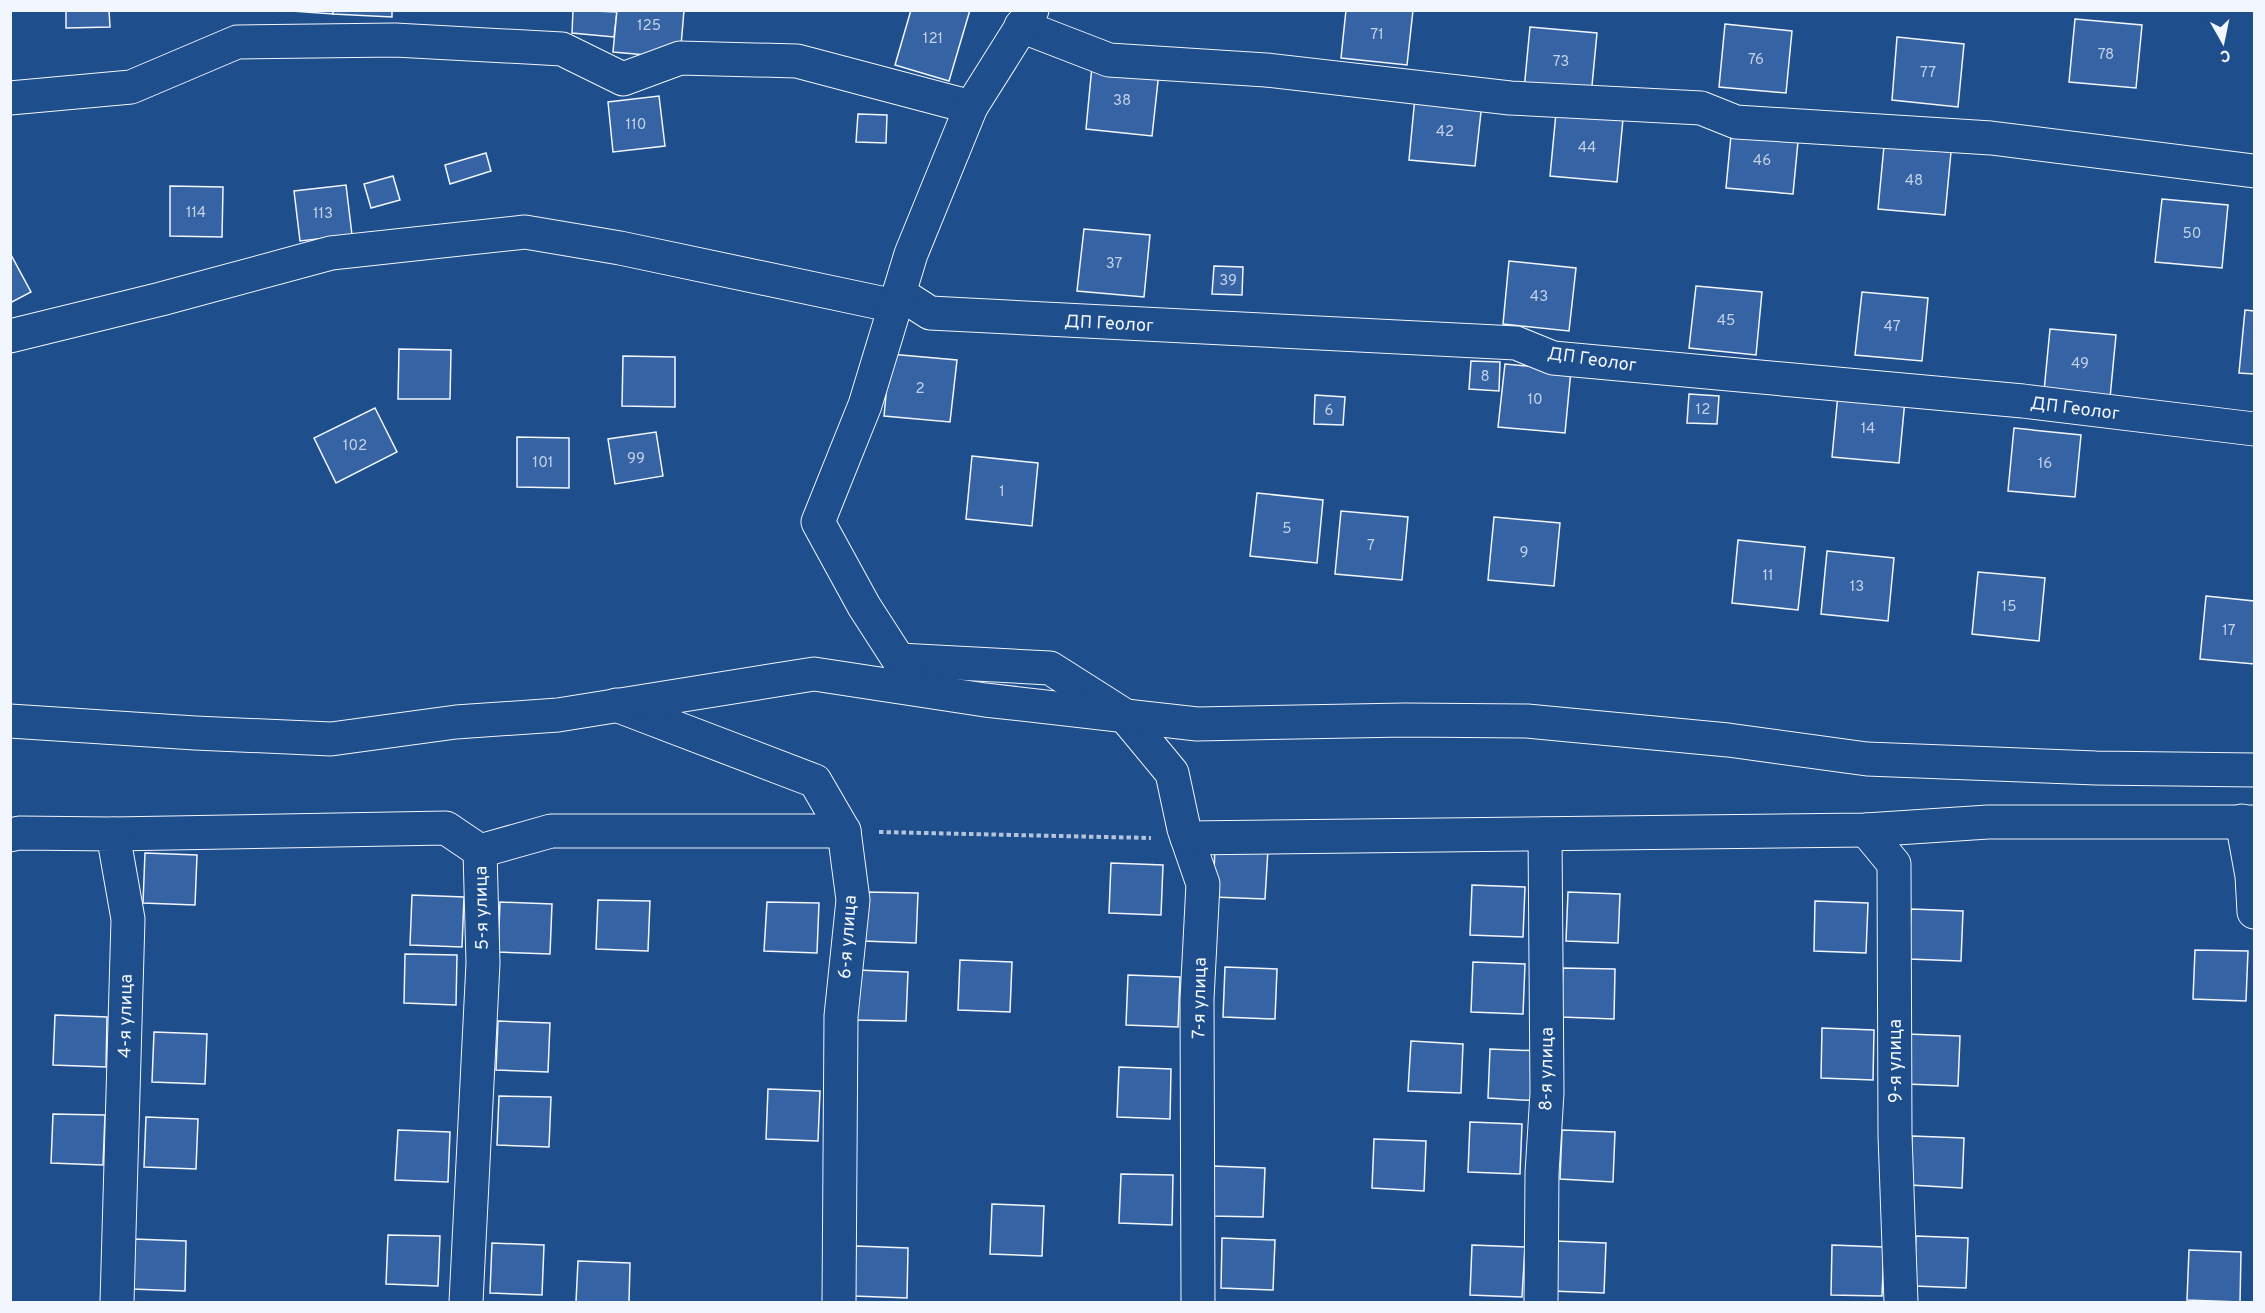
<svg xmlns="http://www.w3.org/2000/svg" width="2265" height="1313" font-family="Overpass,sans-serif">
  <style>
    .building { fill: #3563a3; stroke: #f2f6ff; stroke-width: 1.5 }
    .lines { fill: none; stroke-linecap: round; stroke-linejoin: round }
    .minor-casing { stroke: #f2f6ff; stroke-width: 35 }
    .path { stroke: #b3c4dc; stroke-width: 4; stroke-dasharray: 4.5 3; stroke-linecap: butt }
    .minor { stroke: #1f4e8c; stroke-width: 33 }
    .labels { text-anchor: middle; stroke-width: 4.5; stroke-linejoin: round; paint-order: stroke }
    .number-label { font-size: 15px; fill: #c3d1e8 }
    .street-label { font-size: 18px; fill: #f2f6ff; stroke: #1f4e8c }
  </style>
  <rect width="100%" height="100%" fill="#1f4e8c"/>
  <g class="building">
    <path d="M66,10h43l1,17 -44,1z"/>
    <path d="M277,10h56v4z"/>
    <path d="M333,10h59v7l-59,-3z"/>
    <path d="M573,10l44,2 -3,25 -42,-4z"/>
    <path d="M617,10h67l-4,48 -67,-6z"/>
    <path d="M911,10h59l-21,71 -54,-16z"/>
    <path d="M1346,10h67l-6,55 -66,-7z"/>
    <path d="M2075,19l67,6 -6,63 -67,-6z"/>
    <path d="M1725,24l67,7 -6,62 -67,-6z"/>
    <path d="M1530,27l67,6 -6,63 -67,-6z"/>
    <path d="M1897,37l67,7 -6,63 -66,-7z"/>
    <path d="M1092,66l67,6 -7,64 -66,-7z"/>
    <path d="M659,96l6,50 -52,6 -5,-50z"/>
    <path d="M1415,97l67,6 -7,63 -66,-6z"/>
    <path d="M1556,113l67,6 -6,63 -67,-6z"/>
    <path d="M858,114l29,1 -1,28 -30,-1z"/>
    <path d="M1732,125l67,6 -6,63 -67,-6z"/>
    <path d="M1884,146l67,6 -6,63 -67,-6z"/>
    <path d="M486,153l5,18 -41,13 -5,-19z"/>
    <path d="M393,176l7,24 -29,8 -7,-24z"/>
    <path d="M346,185l6,50 -52,6 -6,-50z"/>
    <path d="M170,186l53,1 -1,50 -52,-1z"/>
    <path d="M2162,199l66,6 -6,63 -67,-6z"/>
    <path d="M1084,229l66,6 -6,62 -67,-6z"/>
    <path d="M10,253l21,39 -21,11z"/>
    <path d="M1509,261l67,7 -7,63 -66,-7z"/>
    <path d="M1214,266l29,1 -1,28 -30,-1z"/>
    <path d="M1696,286l66,6 -6,63 -67,-7z"/>
    <path d="M1862,292l66,6 -6,63 -67,-6z"/>
    <path d="M2245,310l9,1v63l-15,-1z"/>
    <path d="M2050,329l66,6 -6,63 -66,-7z"/>
    <path d="M399,349l52,1 -1,49h-52z"/>
    <path d="M890,354l67,6 -7,62 -66,-6z"/>
    <path d="M623,356l52,1v50l-53,-1z"/>
    <path d="M1471,361l29,1 -1,29 -30,-2z"/>
    <path d="M1505,364l66,6 -6,63 -67,-6z"/>
    <path d="M1689,394l30,2 -2,28 -30,-1z"/>
    <path d="M1838,394l67,6 -6,63 -67,-6z"/>
    <path d="M1315,395l30,2 -2,28 -29,-1z"/>
    <path d="M375,408l22,44 -61,31 -22,-45z"/>
    <path d="M2014,428l67,7 -6,62 -67,-6z"/>
    <path d="M656,432l7,44 -48,8 -7,-45z"/>
    <path d="M517,437l52,1v50l-52,-1z"/>
    <path d="M972,456l66,7 -6,63 -66,-7z"/>
    <path d="M1257,493l66,7 -6,63 -67,-7z"/>
    <path d="M1341,511l67,6 -6,63 -67,-6z"/>
    <path d="M1494,517l66,6 -6,63 -66,-6z"/>
    <path d="M1738,540l67,7 -7,63 -66,-7z"/>
    <path d="M1827,551l67,7 -6,63 -67,-7z"/>
    <path d="M1978,572l67,6 -6,63 -67,-7z"/>
    <path d="M2206,596l48,5v63l-54,-5z"/>
    <path d="M1215,847l53,2 -3,50 -52,-2z"/>
    <path d="M145,853l52,2 -2,50 -52,-2z"/>
    <path d="M1111,863l52,2 -2,50 -52,-2z"/>
    <path d="M1472,885l53,2 -2,50 -53,-2z"/>
    <path d="M866,892l52,1 -2,50 -53,-2z"/>
    <path d="M1568,892l52,2 -2,49 -52,-2z"/>
    <path d="M412,895l52,2 -2,50 -52,-2z"/>
    <path d="M598,900l52,1 -2,50 -52,-2z"/>
    <path d="M1815,901l53,2 -2,50 -52,-2z"/>
    <path d="M500,902l52,2 -2,50 -52,-2z"/>
    <path d="M767,902l52,1 -2,50 -53,-2z"/>
    <path d="M1911,909l52,2 -2,50 -52,-2z"/>
    <path d="M2195,950l53,1 -2,50 -53,-2z"/>
    <path d="M405,954l52,1 -1,50 -52,-2z"/>
    <path d="M960,960l52,2 -2,50 -52,-2z"/>
    <path d="M1473,962l52,2 -2,50 -52,-2z"/>
    <path d="M1225,967l52,2 -2,50 -52,-2z"/>
    <path d="M1563,968l52,1 -1,50 -53,-2z"/>
    <path d="M856,970l52,2 -2,49 -52,-1z"/>
    <path d="M1128,975l52,2 -2,50 -52,-2z"/>
    <path d="M55,1015l52,2 -1,50 -53,-2z"/>
    <path d="M498,1021l52,2 -2,49 -52,-2z"/>
    <path d="M1822,1028l52,2 -1,50 -52,-2z"/>
    <path d="M154,1032l53,2 -2,50 -53,-2z"/>
    <path d="M1907,1034l53,2 -2,50 -52,-2z"/>
    <path d="M1411,1041l52,3 -2,49 -53,-2z"/>
    <path d="M1490,1049l52,2 -2,50 -52,-3z"/>
    <path d="M1119,1067l52,2 -1,50 -53,-2z"/>
    <path d="M768,1089l52,2 -2,50 -52,-2z"/>
    <path d="M499,1096l52,1 -2,50 -52,-2z"/>
    <path d="M53,1114l52,1 -2,50 -52,-2z"/>
    <path d="M146,1117l52,2 -2,50 -52,-2z"/>
    <path d="M1470,1122l52,2 -2,50 -52,-2z"/>
    <path d="M398,1130l52,2 -2,50 -53,-2z"/>
    <path d="M1562,1130l53,2 -2,50 -53,-3z"/>
    <path d="M1912,1136l52,2 -2,50 -52,-3z"/>
    <path d="M1374,1139l52,2 -2,50 -52,-3z"/>
    <path d="M1213,1166l52,2 -2,49 -52,-1z"/>
    <path d="M1121,1174l52,1 -1,50 -53,-2z"/>
    <path d="M992,1204l52,2 -2,50 -52,-2z"/>
    <path d="M388,1235l52,1 -2,50 -52,-2z"/>
    <path d="M1916,1236l52,2 -2,50 -52,-2z"/>
    <path d="M1222,1238l53,2 -2,50 -52,-2z"/>
    <path d="M134,1239l52,2 -1,50 -53,-2z"/>
    <path d="M1554,1241l52,2 -2,50 -53,-2z"/>
    <path d="M492,1243l52,2 -2,50 -52,-2z"/>
    <path d="M1472,1245l53,2 -3,50 -52,-2z"/>
    <path d="M1832,1245l52,2 -2,49 -51,-1z"/>
    <path d="M856,1246l52,2 -1,50 -53,-2z"/>
    <path d="M2189,1250l52,2 -1,50 -53,-2z"/>
    <path d="M578,1261l52,2 -1,39h-53z"/>
  </g>
  <g class="lines">
    <g class="minor-casing">
      <g id="minor">
        <path d="M1021,26l88,34 157,10 244,28 191,10 35,14 255,16 263,33"/>
        <path d="M10,98l121,-11 106,-45 158,-2 167,9 61,30 57,-21 117,3 174,46"/>
        <path d="M899,293l31,20 586,30 37,15 470,43 231,28"/>
        <path d="M10,336l151,-37 170,-46 194,-21 95,16 275,58"/>
        <path d="M899,660l151,8 74,47 48,58 12,56 19,55 -6,115 1,303"/>
        <path d="M911,679l-47,-73 -46,-84 47,-117 46,-151 60,-147 61,-97"/>
        <path d="M616,705l199,76 29,50"/>
        <path d="M10,721l185,12 136,6 125,-17 102,-7 256,-41 171,26 212,24 208,-4 122,1 201,19 139,19 229,9 158,2"/>
        <path d="M2242,821l10,55 2,36"/>
        <path d="M1866,830l28,34 1,271 6,167"/>
        <path d="M113,834l333,-6 34,23 3,112 -17,339"/>
        <path d="M10,835l9,-2 94,1 15,85 -11,383"/>
        <path d="M1187,838l679,-8 122,-8h266"/>
        <path d="M480,851l71,-20h293l9,69 -12,116 -2,286"/>
        <path d="M1541,1302l1,-129 5,-80 -2,-259"/>
      </g>
    </g>
    <path class="path" d="M879,832l272,6"/>
    <use href="#minor" class="minor"/>
  </g>
  <g class="labels">
    <g class="number-label">
      <text x="649" y="30">125</text>
      <text x="1377" y="39">71</text>
      <text x="933" y="43">121</text>
      <text x="2106" y="59">78</text>
      <text x="1756" y="64">76</text>
      <text x="1561" y="66">73</text>
      <text x="1928" y="77">77</text>
      <text x="1122" y="105">38</text>
      <text x="636" y="129">110</text>
      <text x="1445" y="136">42</text>
      <text x="1587" y="152">44</text>
      <text x="1762" y="165">46</text>
      <text x="1914" y="185">48</text>
      <text x="196" y="217">114</text>
      <text x="323" y="218">113</text>
      <text x="2192" y="238">50</text>
      <text x="1114" y="268">37</text>
      <text x="1228" y="285">39</text>
      <text x="1539" y="301">43</text>
      <text x="1726" y="325">45</text>
      <text x="1892" y="331">47</text>
      <text x="2080" y="368">49</text>
      <text x="1485" y="381">8</text>
      <text x="920" y="393">2</text>
      <text x="1535" y="404">10</text>
      <text x="1703" y="414">12</text>
      <text x="1329" y="415">6</text>
      <text x="1868" y="433">14</text>
      <text x="355" y="450">102</text>
      <text x="636" y="463">99</text>
      <text x="543" y="467">101</text>
      <text x="2045" y="468">16</text>
      <text x="1002" y="496">1</text>
      <text x="1287" y="533">5</text>
      <text x="1371" y="550">7</text>
      <text x="1524" y="557">9</text>
      <text x="1768" y="580">11</text>
      <text x="1857" y="591">13</text>
      <text x="2009" y="611">15</text>
      <text x="2229" y="635">17</text>
    </g>
    <g class="street-label">
      <text transform="translate(1109 323) rotate(3)" y="6">ДП Геолог</text>
      <text transform="translate(1592 359) rotate(8)" y="6">ДП Геолог</text>
      <text transform="translate(2075 408) rotate(7)" y="6">ДП Геолог</text>
      <text transform="translate(481 908) rotate(-91)" y="6">5-я улица</text>
      <text transform="translate(847 937) rotate(-86)" y="6">6-я улица</text>
      <text transform="translate(1199 998) rotate(-89)" y="6">7-я улица</text>
      <text transform="translate(125 1016) rotate(-89)" y="6">4-я улица</text>
      <text transform="translate(1895 1061) rotate(-90)" y="6">9-я улица</text>
      <text transform="translate(1546 1069) rotate(-89)" y="6">8-я улица</text>
    </g>
  </g>
  <rect width="2265" height="1313" fill="none" stroke="#f2f6ff" stroke-width="24"/>
  <g transform="translate(2223 42) rotate(171)" stroke="#1f4e8c" stroke-width="4.5" paint-order="stroke">
  <path d="M0-4.5L10 22L0 15L-10 22Z" fill="#f2f6ff"/>
  <text y="-9" font-size="16" font-weight="bold" text-anchor="middle" fill="#f2f6ff">С</text>
  </g>
</svg>
